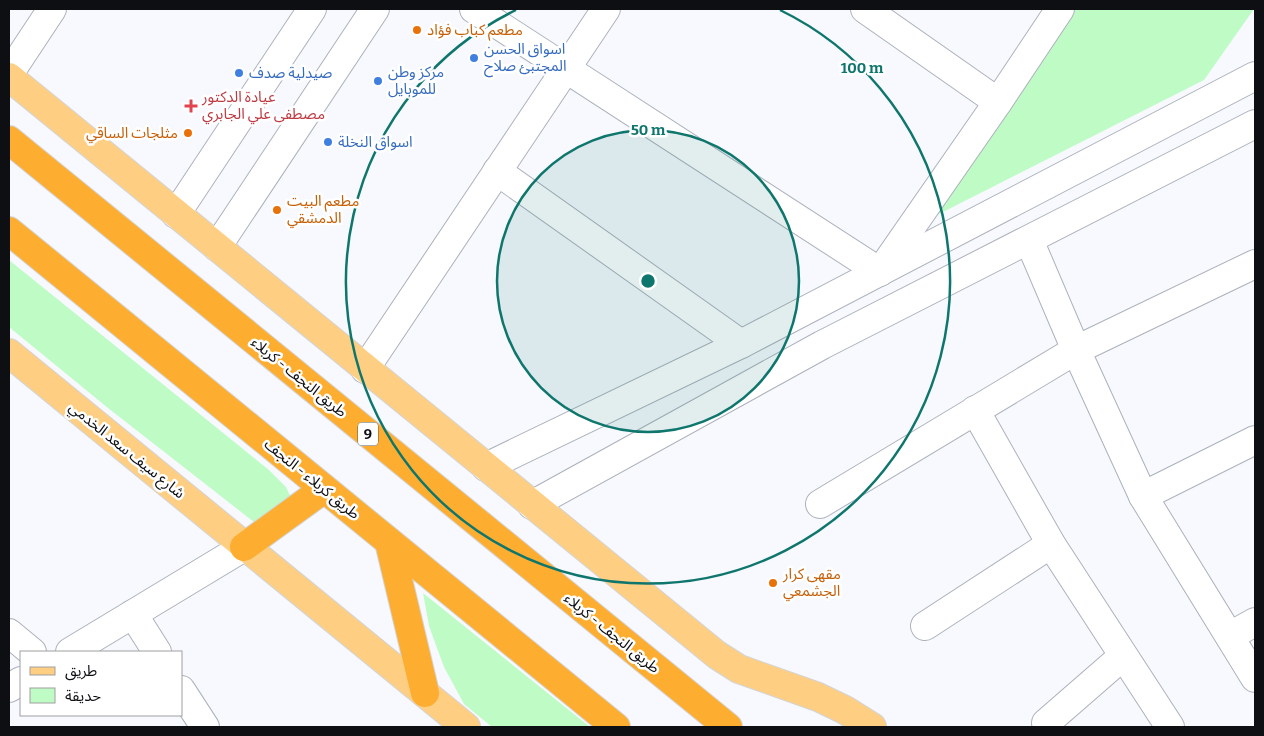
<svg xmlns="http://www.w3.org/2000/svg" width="1264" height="736" font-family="Bitter,'Noto Sans Arabic',serif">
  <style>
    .green { fill: #bffbc5 }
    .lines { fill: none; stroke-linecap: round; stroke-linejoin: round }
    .minor-casing { stroke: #acb1bc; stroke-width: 30 }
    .major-casing { stroke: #d4d4d5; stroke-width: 30 }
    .highway-casing { stroke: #d4d4d5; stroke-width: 30 }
    .minor { stroke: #fff; stroke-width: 28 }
    .major { stroke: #fece83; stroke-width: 28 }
    .highway { stroke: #fdad30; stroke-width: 28 }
    .ring { fill: none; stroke: #0f766e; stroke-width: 2.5 }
    .food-dot { fill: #e8710a; stroke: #fff; stroke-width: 2 }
    .shop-dot { fill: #3f7fe0; stroke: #fff; stroke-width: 2 }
    .health-dot { fill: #e0444e; stroke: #fff; stroke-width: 2 }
    .labels { text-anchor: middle; stroke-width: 5; stroke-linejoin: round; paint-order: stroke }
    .shield { fill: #fff; stroke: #56575a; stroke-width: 1 }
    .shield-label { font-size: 14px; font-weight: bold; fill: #0e0f13 }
    .food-label { font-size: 15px; fill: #c56008; stroke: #fff; text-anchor: start }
    .shop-label { font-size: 15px; fill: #366cbe; stroke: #fff; text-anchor: start }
    .health-label { font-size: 15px; fill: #be3a42; stroke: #fff; text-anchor: start }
    .street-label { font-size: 15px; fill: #0e0f13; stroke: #fff }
    .centre { fill: #0f766e; stroke: #fff; stroke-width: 2.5 }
    .ring-label { font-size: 15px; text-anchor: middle; font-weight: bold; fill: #0f766e; stroke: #fff; stroke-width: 5; stroke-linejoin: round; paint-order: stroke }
  </style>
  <rect width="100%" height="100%" fill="#f7f9fe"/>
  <g class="green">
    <path d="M1072,9h182l-50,71 -267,135 -7,-12z"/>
    <path d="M9,260l260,210 17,17 7,15 -24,23 -15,-3 -146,-114 -99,-81z"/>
    <path d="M423,593l167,134h-98l-28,-23 -20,-37 -15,-41z"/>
  </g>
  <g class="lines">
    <g class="minor-casing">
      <g id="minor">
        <path d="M474,9l406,263 118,-170 62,-93"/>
        <path d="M865,9l133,93"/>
        <path d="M9,74l43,-65"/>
        <path d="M497,171l244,173"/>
        <path d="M176,214l136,-205"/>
        <path d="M1029,240l47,110 67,146 112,182"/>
        <path d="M217,247l158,-238"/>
        <path d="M365,369l241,-360"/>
        <path d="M975,410l76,134 119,183"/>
        <path d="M486,467l255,-123 514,-268"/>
        <path d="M1143,496l112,-56"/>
        <path d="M820,504l256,-154 179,-86"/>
        <path d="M532,505l290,-160 433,-221"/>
        <path d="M133,614l24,38"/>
        <path d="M925,626l126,-82"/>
        <path d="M9,633l23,19"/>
        <path d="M1230,636l25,-14"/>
        <path d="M70,652l174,-105"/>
        <path d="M9,688l12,-7"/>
        <path d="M181,690l24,37"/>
        <path d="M1046,723l77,-67"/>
      </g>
    </g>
    <g class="major-casing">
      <g id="major">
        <path d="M9,77l708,578 22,14 79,28 27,13 27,17"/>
        <path d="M9,353l457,374"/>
      </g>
    </g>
    <g class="highway-casing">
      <g id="highway">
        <path d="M9,140l719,587"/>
        <path d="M9,231l607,496"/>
        <path d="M389,542l36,151"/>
        <path d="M244,547l80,-58"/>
      </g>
    </g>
    <use href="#minor" class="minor"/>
    <use href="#major" class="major"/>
    <use href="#highway" class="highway"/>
  </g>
  <circle cx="648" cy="281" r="151" fill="#0f766e" fill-opacity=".12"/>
  <g class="ring">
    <circle cx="648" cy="281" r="151"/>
    <path d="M780 10A302 302 0 1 1 516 10"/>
  </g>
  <g class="food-dot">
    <circle cx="417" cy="30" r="5"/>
    <circle cx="188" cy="133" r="5"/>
    <circle cx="277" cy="210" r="5"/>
    <circle cx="773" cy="583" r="5"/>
  </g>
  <g class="shop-dot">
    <circle cx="474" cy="58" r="5"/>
    <circle cx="239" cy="73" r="5"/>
    <circle cx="378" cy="81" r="5"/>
    <circle cx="328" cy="142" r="5"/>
  </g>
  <path class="health-dot" d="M188.5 98.5h5v5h5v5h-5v5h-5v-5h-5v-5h5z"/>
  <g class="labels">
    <rect class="shield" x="358" y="422.5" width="20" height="23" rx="4"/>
    <g class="shield-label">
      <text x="368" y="439">9</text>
    </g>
    <g class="food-label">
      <text x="427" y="35">مطعم كباب فؤاد</text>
      <text x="178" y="138" text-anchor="end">مثلجات الساقي</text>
      <text x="287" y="206">مطعم البيت<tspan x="287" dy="17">الدمشقي</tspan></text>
      <text x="783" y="579">مقهى كرار<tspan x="783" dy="17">الجشمعي</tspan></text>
    </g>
    <g class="shop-label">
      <text x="484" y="54">اسواق الحسن<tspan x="484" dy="17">المجتبئ صلاح</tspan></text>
      <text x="388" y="77">مركز وطن<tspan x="388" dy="17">للموبايل</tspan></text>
      <text x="249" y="78">صيدلية صدف</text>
      <text x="338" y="147">اسواق النخلة</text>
    </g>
    <g class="health-label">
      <text x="202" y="102">عيادة الدكتور<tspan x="202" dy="17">مصطفى علي الجابري</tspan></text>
    </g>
    <g class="street-label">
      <text transform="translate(299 377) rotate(39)" y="5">طريق النجف - كربلاء</text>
      <text transform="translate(127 450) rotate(39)" y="5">شارع سيف سعد الخدمي</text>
      <text transform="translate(312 479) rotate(39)" y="5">طريق كربلاء - النجف</text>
      <text transform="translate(612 633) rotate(39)" y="5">طريق النجف - كربلاء</text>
    </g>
  </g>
  <circle cx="648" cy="281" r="8" class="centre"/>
  <g class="ring-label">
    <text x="862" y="73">100 m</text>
    <text x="648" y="135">50 m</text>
  </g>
  <rect width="1264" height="736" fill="none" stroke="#0e0f13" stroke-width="20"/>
  <rect x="20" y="651" width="162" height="65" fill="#ffffff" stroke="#9f9fa1"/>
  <rect x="30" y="667" width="25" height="8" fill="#fece83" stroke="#9f9fa1"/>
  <text x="65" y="676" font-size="15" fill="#0e0f13">طريق</text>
  <rect x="30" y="688" width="25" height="15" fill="#bffbc5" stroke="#9f9fa1"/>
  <text x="65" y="701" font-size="15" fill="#0e0f13">حديقة</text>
</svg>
